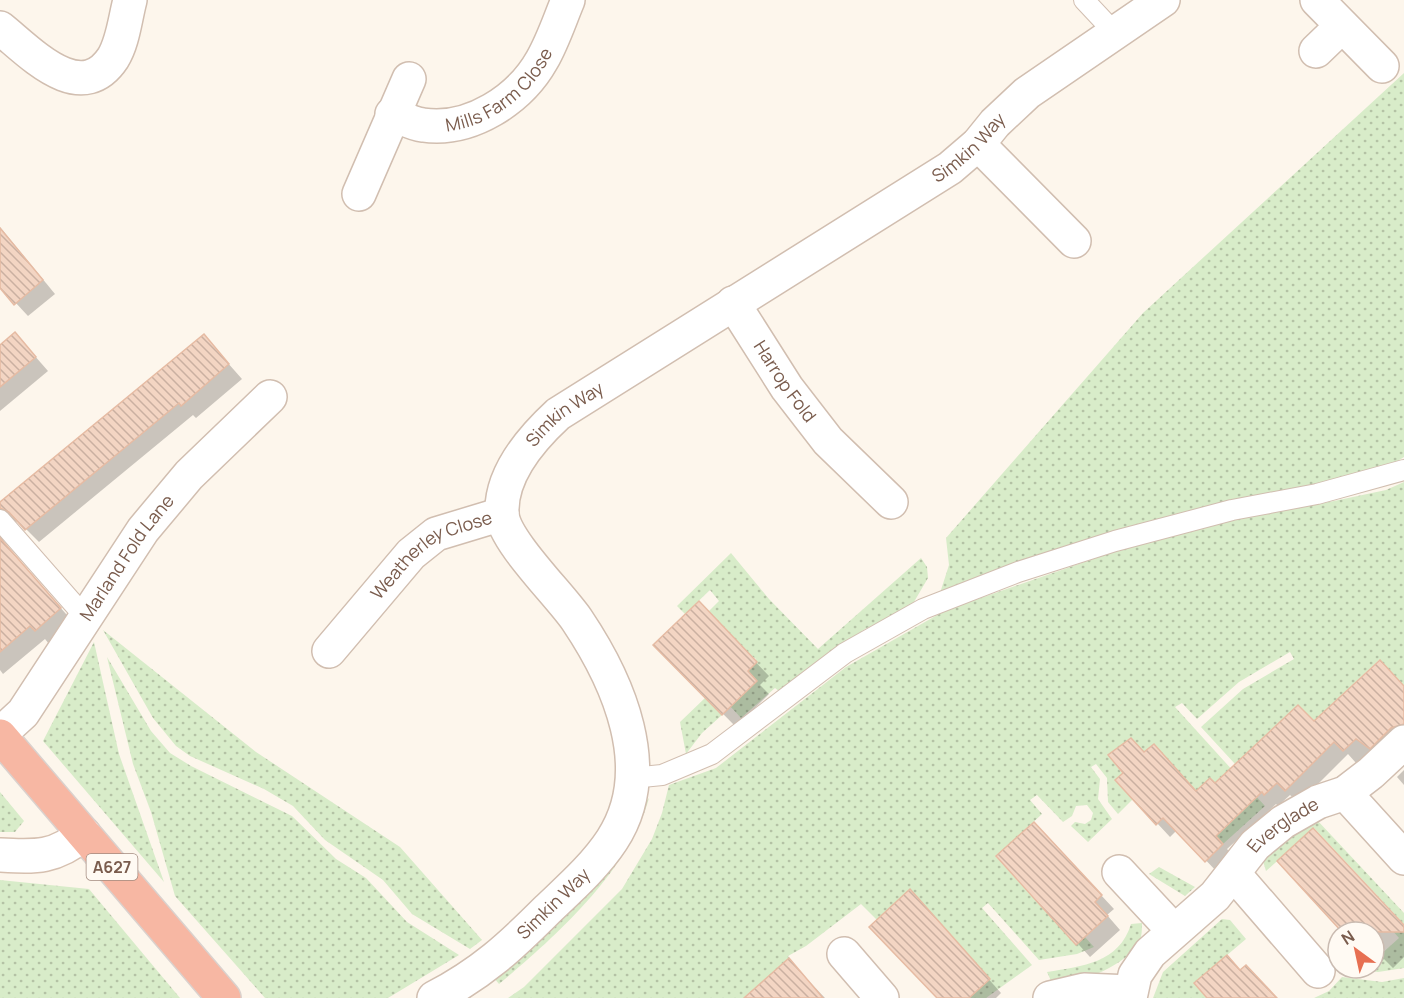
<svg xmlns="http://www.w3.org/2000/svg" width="1404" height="998" font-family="Manrope,sans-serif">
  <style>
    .grass { fill: url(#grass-dots) }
    .shadow { fill: #0003 }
    .building { fill: url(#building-back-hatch); stroke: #e6bba3; stroke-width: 1.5 }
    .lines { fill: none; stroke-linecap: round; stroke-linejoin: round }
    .lane-casing { stroke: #d1beb0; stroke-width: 22 }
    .street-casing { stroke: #d1beb0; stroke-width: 36 }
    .secondary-casing { stroke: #d6c0b0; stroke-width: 36 }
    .highway-casing { stroke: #dad1cd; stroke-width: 36 }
    .lane { stroke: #fff; stroke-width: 20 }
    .street { stroke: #fff; stroke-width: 33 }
    .secondary { stroke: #fff; stroke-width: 33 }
    .highway { stroke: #f7b7a3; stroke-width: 33 }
    .labels { text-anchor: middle; stroke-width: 6; stroke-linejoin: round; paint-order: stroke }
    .shield { fill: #fffaf3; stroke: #a28b7f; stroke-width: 1.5 }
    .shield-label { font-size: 16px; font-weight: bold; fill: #7a5c4d }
    .street-label { font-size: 18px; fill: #7a5c4d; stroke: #fffaf3 }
  </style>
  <defs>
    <pattern id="grass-dots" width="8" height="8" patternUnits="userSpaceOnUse" patternTransform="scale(1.5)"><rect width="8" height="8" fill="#d8ecc9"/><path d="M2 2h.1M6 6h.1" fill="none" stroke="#b4c2a5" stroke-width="1.8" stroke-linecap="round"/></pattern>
    <pattern id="building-back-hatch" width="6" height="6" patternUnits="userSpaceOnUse" patternTransform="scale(1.5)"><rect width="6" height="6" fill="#f3d5c3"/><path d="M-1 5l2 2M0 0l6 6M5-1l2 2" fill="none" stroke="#cab0a1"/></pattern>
  </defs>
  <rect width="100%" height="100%" fill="#fdf6ec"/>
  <g class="grass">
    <path d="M1404,73v384l-16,10 -125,29 -323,97 9,-28 -3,-27 197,-225z"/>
    <path d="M1404,482v204l-25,-26 -65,61 -16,-16 -63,59 -34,-37 42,-38 51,-30 -4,-7 -51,30 -42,37 -15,-16 -7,4 90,99 -42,38 -7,-8 -20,-45 -42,-47 -10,8 -13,-13 -23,16 30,39 -20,20 -10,-12 -1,-24 -11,-14 -5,3 9,12 -2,20 14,20 -24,23 -17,-16 4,-4 10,2 6,-4 2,-7 -6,-8 -11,1 -4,10 -9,6 -26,-27 -7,5 12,14 -46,43 80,87 9,-7 9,10 -17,7 -38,6 -51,-57 -6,5 50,57 -46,33h-17l21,-19 -80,-89 -33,30 -16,-16 -55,42 -18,10 1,2 -40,36 3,4h-244l16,-11 98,-98 30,-50 10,-26 7,-28 47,-17 130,-101 100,-57 179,-62 115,-31 94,-16 52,-11z"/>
    <path d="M731,553l38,46 49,50 103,-91 6,9 1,11 -17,29 -46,22 -43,29 -42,34 -5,-4 -34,30 -11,-12 27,-25 -9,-10 8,-8v-4l-57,-38 20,-20 -9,-11 -25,24 -8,-8z"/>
    <path d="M103,630l153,122 144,95 82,93 -12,9 -58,-35 -29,-34 -58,-40 -32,-34 -29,-17 -74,-33 -14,-10 -23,-28z"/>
    <path d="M94,642l25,112 45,128 -121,-141z"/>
    <path d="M107,657l44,74 19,22 21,13 101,50 44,43 30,19 41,44 52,33 -71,43h-123l-90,-102 -24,-84 -18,-48z"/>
    <path d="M705,698l17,17 -20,18 -16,21 -6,-32z"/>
    <path d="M0,792l24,29 -9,11h-15z"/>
    <path d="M649,798c-20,73 -93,138 -150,186l-5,-6z"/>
    <path d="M1317,820l87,93v55l-26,4 -30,-4h26v-17l5,5 20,-18 -8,-9 9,-9 -86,-92 -48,43 -4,-13 3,-7z"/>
    <path d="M1159,867l36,20 -10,9 -36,-22z"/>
    <path d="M0,880l89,9 91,109h-180z"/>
    <path d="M1222,919l8,1 16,19 -52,44 13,15h-54l10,-26z"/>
    <path d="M1142,923c0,6 0,14 -3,19 -13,24 -61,43 -87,41l-5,-11c36,-6 72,-9 84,-48z"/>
    <path d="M1342,977l40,5 22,-4v20h-90l15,-7z"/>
  </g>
  <g class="shadow">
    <path d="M0,227l55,67 -27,22 -28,-30z"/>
    <path d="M204,336l38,43 -46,39 -3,-3 -154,127 -20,-20 -8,-1 -9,9 2,13 69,79 -24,22 -4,-5 -42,35 -3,-4v-166z"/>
    <path d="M0,347h27l21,24 -48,40z"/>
    <path d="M711,616l58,60 -9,9 9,9 -33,33 -81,-82z"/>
    <path d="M1404,688v53l-21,19 -13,-9 -14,12 -8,-9 -49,49 -9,-8 -12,11 -2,-2 -49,45 8,9 -16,16 -42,-44 -7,7 -53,-57 27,-26 53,39 18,-8 99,-62z"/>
    <path d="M1404,770v15l-7,-8z"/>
    <path d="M1047,837l67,72 -7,6 13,15 -30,27 -92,-101z"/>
    <path d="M922,904l79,89 -5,5h-57z"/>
    <path d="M1404,926v31l-11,11 -9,-9 -7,7 -3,-3v-31h-29z"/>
    <path d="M789,960l36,38h-71z"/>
  </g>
  <g class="building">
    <path d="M0,228l43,52 -29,25 -14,-17z"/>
    <path d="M15,332l21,25 -36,30v-42z"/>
    <path d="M204,334l25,30 -48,42 -2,-3 -154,127 -16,-18 -9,-4v-6z"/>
    <path d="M0,538l61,70 -26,23 -5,-5 -30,26z"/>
    <path d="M699,601l58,61 -9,9 9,10 -35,34 -69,-70z"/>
    <path d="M1380,660l24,26v38l-13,4 -21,21 -14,-10 -13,12 -9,-9 -49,49 -8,-8 -13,12 -2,-3 -46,44 7,8 -18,18 -42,-44 -7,7 -41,-45 8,-7 -15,-18 23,-17 13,14 10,-8 42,47 14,-13 5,5 83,-78 16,16z"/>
    <path d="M1034,822l68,73 -7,7 13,14 -32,29 -80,-89z"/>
    <path d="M1313,828l91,97v7h-62l-65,-71z"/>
    <path d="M910,889l80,90 -21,19h-32l-68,-71z"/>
    <path d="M1227,955l13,15 6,-5 31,33h-70l-13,-15z"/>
    <path d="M789,958l34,40h-79z"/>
  </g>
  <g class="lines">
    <g class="lane-casing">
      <g id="lane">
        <path d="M1084,0l30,32"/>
        <path d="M0,520l86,98"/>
        <path d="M632,778l30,-3 50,-21 133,-101 78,-44 95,-37 97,-31 117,-31 85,-16 87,-24"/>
      </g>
    </g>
    <g class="street-casing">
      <g id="street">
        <path d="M1317,0l65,66"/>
        <path d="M0,28c28,22 80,80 113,30 10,-16 12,-39 17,-58"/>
        <path d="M1316,51l26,-25"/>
        <path id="s1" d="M392,114c10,4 21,10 31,11 48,7 97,-26 119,-65 11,-19 18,-41 26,-60"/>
        <path d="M978,144l96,97"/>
        <path d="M359,194l50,-115"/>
        <path id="s2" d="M733,303l54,85 41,53 63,61"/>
        <path id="s3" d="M329,651l82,-97 25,-20 66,-20"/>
        <path id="s4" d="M0,734l23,-21 120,-183 46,-55 81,-78"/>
        <path d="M1345,793l59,65"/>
        <path d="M1119,872l55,59"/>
        <path d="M1234,874l84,97"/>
        <path d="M844,954l38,44"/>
        <path id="s5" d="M434,998c48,-25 76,-51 113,-88 23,-22 48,-44 65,-70 46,-70 6,-159 -35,-220 -17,-25 -73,-79 -75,-106 -2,-39 30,-76 56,-100l392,-246 28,-24 17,-21 32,-30 136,-93"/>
        <path d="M1050,998l34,-8 46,2"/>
        <path id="s6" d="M1130,998l5,-23 15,-22 65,-57 40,-51 28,-23 35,-20 27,-9 26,-20 33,-31"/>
      </g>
    </g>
    <g class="secondary-casing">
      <path id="secondary" d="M0,855c37,2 55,3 84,-21"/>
    </g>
    <g class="highway-casing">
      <path id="highway" d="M0,736l224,262"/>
    </g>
    <use href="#lane" class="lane"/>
    <use href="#street" class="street"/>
    <use href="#secondary" class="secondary"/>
    <use href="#highway" class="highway"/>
  </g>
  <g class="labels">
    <rect class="shield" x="86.5" y="854" width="51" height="26" rx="4.5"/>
    <g class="shield-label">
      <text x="112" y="873">A627</text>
    </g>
    <g class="street-label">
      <text dy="6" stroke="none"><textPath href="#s1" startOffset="122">Mills Farm Close</textPath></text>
      <text dy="6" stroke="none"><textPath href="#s5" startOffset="1215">Simkin Way</textPath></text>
      <text dy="6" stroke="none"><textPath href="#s2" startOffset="94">Harrop Fold</textPath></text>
      <text dy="6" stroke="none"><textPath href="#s5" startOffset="730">Simkin Way</textPath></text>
      <text dy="6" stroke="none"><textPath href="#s4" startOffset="218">Marland Fold Lane</textPath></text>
      <text dy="6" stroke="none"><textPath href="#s3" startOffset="144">Weatherley Close</textPath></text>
      <text dy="6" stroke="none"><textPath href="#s6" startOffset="236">Everglade</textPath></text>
      <text dy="6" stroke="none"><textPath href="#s5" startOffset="153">Simkin Way</textPath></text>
    </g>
  </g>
  <g transform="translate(1356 950) rotate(327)"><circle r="28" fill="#fffaf3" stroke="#cabbb1" stroke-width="1.5"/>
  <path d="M0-4.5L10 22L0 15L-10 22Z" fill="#e76f51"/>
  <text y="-9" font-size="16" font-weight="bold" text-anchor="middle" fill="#7a5c4d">N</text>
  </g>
</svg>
